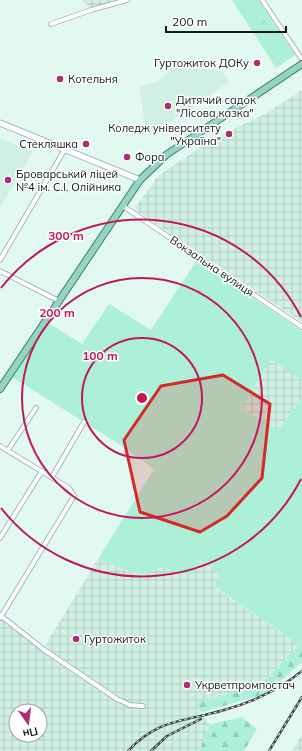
<svg xmlns="http://www.w3.org/2000/svg" width="302" height="751" font-family="Mulish,sans-serif">
  <style>
    .built { fill: #cff0e3 }
    .industrial { fill: url(#industrial-grid); fill-rule: evenodd }
    .grass { fill: #acf0d8 }
    .forest { fill: url(#forest-firs) }
    .park { fill: url(#park-crowns) }
    .lines { fill: none; stroke-linecap: round; stroke-linejoin: round }
    .street-casing { stroke: #93aaa1; stroke-width: 5.5 }
    .secondary-casing { stroke: #93aaa1; stroke-width: 7 }
    .primary-casing { stroke: #3a7f6a; stroke-width: 8 }
    .street { stroke: #fff; stroke-width: 4 }
    .secondary { stroke: #fff; stroke-width: 5.5 }
    .primary { stroke: #96d3c1; stroke-width: 6 }
    .rail-casing { stroke: #3c4844; stroke-width: 2.5 }
    .rail { stroke: #fff; stroke-width: 1; stroke-dasharray: 3; stroke-linecap: butt }
    .marked { fill: #d62828; fill-opacity: 0.2; stroke: #d62828; stroke-width: 3; stroke-linejoin: round }
    .ring { fill: none; stroke: #c2185b; stroke-width: 2 }
    .poi-dot { fill: #af2c75; stroke: #fff; stroke-width: 1.5 }
    .labels { text-anchor: middle; stroke-width: 3; stroke-linejoin: round; paint-order: stroke }
    .poi-label { font-size: 11px; fill: #101916; stroke: #fff; text-anchor: start }
    .street-label { font-size: 11px; fill: #101916; stroke: #fff }
    .centre { fill: #c2185b; stroke: #fff; stroke-width: 2 }
    .ring-label { font-size: 12px; text-anchor: middle; font-weight: bold; fill: #c2185b; stroke: #fff; stroke-width: 3; stroke-linejoin: round; paint-order: stroke }
  </style>
  <defs>
    <pattern id="industrial-grid" width="8" height="8" patternUnits="userSpaceOnUse"><rect width="8" height="8" fill="#cff0e3"/><path d="M0 4h8M4 0v8" fill="none" stroke="#b1cdc2"/></pattern>
    <pattern id="forest-firs" width="22" height="20" patternUnits="userSpaceOnUse"><rect width="22" height="20" fill="#acf0d8"/><path d="M5 1l3.5 6h-7zM16 11l3.5 6h-7z" fill="#93cdb9"/></pattern>
    <pattern id="park-crowns" width="20" height="18" patternUnits="userSpaceOnUse"><rect width="20" height="18" fill="#acf0d8"/><path d="M2 6a3 3 0 1 1 6 0M12 15a3 3 0 1 1 6 0" fill="none" stroke="#93cdb9"/></pattern>
  </defs>
  <rect width="100%" height="100%" fill="#e1f9f0"/>
  <g class="built">
    <path d="M179,65l43,6 7,11 -78,53 -6,-10 -6,-38 17,-5z"/>
    <path d="M0,138l33,14 -33,56z"/>
  </g>
  <g class="industrial">
    <path d="M82,0h45l-36,10z"/>
    <path d="M302,90v232l-168,-113 25,-34 56,-37 52,-25z"/>
    <path d="M271,360l31,20v17l-24,33 -37,-21z"/>
    <path d="M98,559l43,16 20,-8 29,7 10,-14 22,15 -8,12 85,58 -38,39 -64,19 3,10 10,11 -11,27h-199v-133l1,-2 42,33zM16,711h24v24h-24z"/>
    <path d="M302,735v16h-10z"/>
  </g>
  <g class="grass">
    <path d="M232,0h26l37,55 -19,13z"/>
    <path d="M197,260l105,71v49l-31,-20 -30,49 37,21 24,-33v243l-3,5 -85,-59 8,-11 -22,-15 -10,15 -29,-8 -20,8 -43,-16 56,-90 -35,-25 -110,-69 36,-54 37,23 27,-40 42,26z"/>
  </g>
  <g class="forest">
    <path d="M302,640v22l-35,31 -67,20 -3,-10 64,-19 38,-39z"/>
    <path d="M242,717l15,12 -13,22h-45l11,-27z"/>
  </g>
  <path class="park" d="M261,15l10,14 -9,6 -10,-14z"/>
  <g class="lines">
    <g class="street-casing">
      <g id="street">
        <path d="M262,0l39,58"/>
        <path d="M51,24l40,-14 36,-10"/>
        <path d="M123,206l179,121"/>
        <path d="M0,260l65,-111"/>
        <path d="M0,271l59,30"/>
        <path d="M0,446l69,42 5,8 -74,122"/>
        <path d="M8,450l28,-42"/>
        <path d="M52,477l32,-55"/>
        <path d="M0,538l42,-67"/>
        <path d="M0,615l43,34 74,50 13,6 13,1"/>
      </g>
    </g>
    <g class="secondary-casing">
      <path id="secondary" d="M0,123l140,57"/>
    </g>
    <g class="primary-casing">
      <path id="primary" d="M0,389l140,-209 26,-25 136,-91"/>
    </g>
    <use href="#street" class="street"/>
    <use href="#secondary" class="secondary"/>
    <use href="#primary" class="primary"/>
    <g class="rail-casing">
      <g id="rail">
        <path d="M128,751c31,-33 56,-29 96,-41 29,-8 55,-20 78,-39"/>
        <path d="M151,751l16,-15 34,-17"/>
        <path d="M269,751l33,-54"/>
      </g>
    </g>
    <use href="#rail" class="rail"/>
  </g>
  <path class="marked" d="M223,375l47,29 -8,74 -35,38 -27,16 -60,-20 -16,-72 37,-54z"/>
  <g class="ring">
    <circle cx="142" cy="398" r="60"/>
    <circle cx="142" cy="398" r="120"/>
    <path d="M301 479A179 179 0 0 1 1 508M1 288A179 179 0 0 1 301 317"/>
  </g>
  <g class="poi-dot">
    <circle cx="257" cy="63" r="4"/>
    <circle cx="60" cy="79" r="4"/>
    <circle cx="168" cy="106" r="4"/>
    <circle cx="229" cy="134" r="4"/>
    <circle cx="86" cy="144" r="4"/>
    <circle cx="127" cy="157" r="4"/>
    <circle cx="8" cy="180" r="4"/>
    <circle cx="76" cy="639" r="4"/>
    <circle cx="187" cy="685" r="4"/>
  </g>
  <g class="labels">
    <g class="poi-label">
      <text x="249" y="67" text-anchor="end">Гуртожиток ДОКу</text>
      <text x="68" y="83">Котельня</text>
      <text x="176" y="104">Дитячий садок<tspan x="176" dy="13">"Лісова казка"</tspan></text>
      <text x="221" y="132" text-anchor="end">Коледж університету<tspan x="221" dy="13">"Україна"</tspan></text>
      <text x="78" y="148" text-anchor="end">Стекляшка</text>
      <text x="135" y="161">Фора</text>
      <text x="16" y="178">Броварський ліцей<tspan x="16" dy="13">№4 ім. С.І. Олійника</tspan></text>
      <text x="84" y="643">Гуртожиток</text>
      <text x="195" y="689">Укрветпромпостач</text>
    </g>
    <g class="street-label">
      <text transform="translate(212 266) rotate(34)" y="4">Вокзальна вулиця</text>
    </g>
  </g>
  <circle cx="142" cy="398" r="6" class="centre"/>
  <g class="ring-label">
    <text x="66" y="240">300 m</text>
    <text x="57" y="317">200 m</text>
    <text x="100" y="360">100 m</text>
  </g>
  <g transform="translate(28 723) rotate(166)"><circle r="19" fill="#ffffff" stroke="#9fa3a2"/>
  <path d="M0-3L7 15L0 10L-7 15Z" fill="#af2c75"/>
  <text y="-6" font-size="11" font-weight="bold" text-anchor="middle" fill="#101916">Пн</text>
  </g>
  <path d="M166 26v6h120v-6" fill="none" stroke="#101916" stroke-width="2"/>
  <text x="172" y="26" font-size="12" fill="#101916" stroke="#ffffff" stroke-width="3" paint-order="stroke">200 m</text>
</svg>
